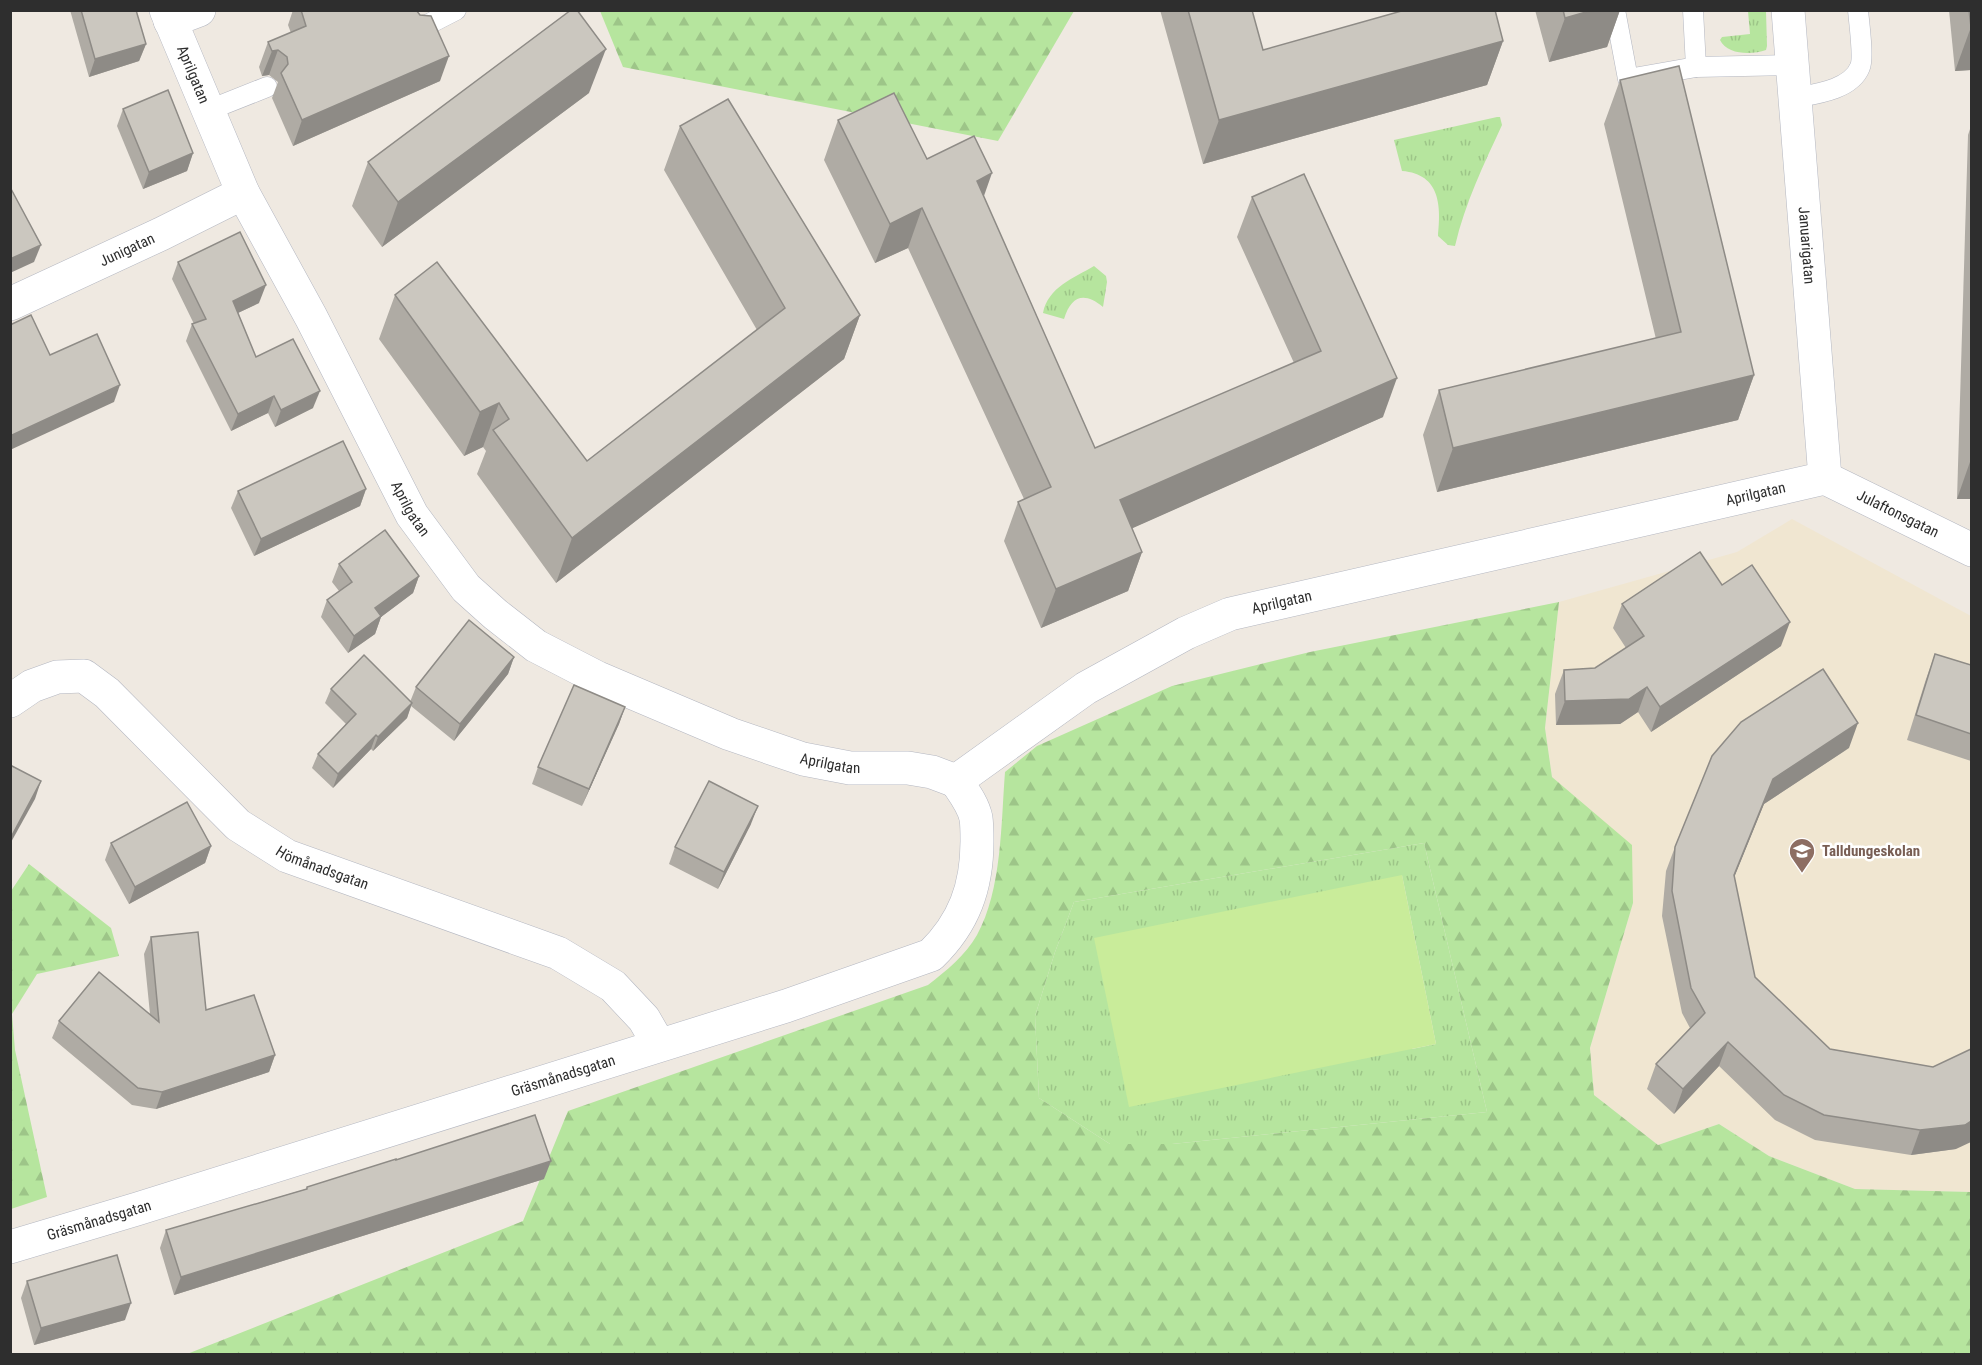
<svg xmlns="http://www.w3.org/2000/svg" width="1982" height="1365" font-family="'Roboto Condensed',sans-serif">
  <style>
    .education { fill: #f0e6d1 }
    .grass { fill: url(#grass-tufts); fill-rule: evenodd }
    .forest { fill: url(#forest-firs); fill-rule: evenodd }
    .pitch { fill: #c9ec9a }
    .lines { fill: none; stroke-linecap: round; stroke-linejoin: round }
    .service-casing { stroke: #b4b7c1; stroke-width: 21 }
    .minor-casing { stroke: #b4b7c1; stroke-width: 34 }
    .service { stroke: #fff; stroke-width: 20 }
    .minor { stroke: #fff; stroke-width: 33 }
    .wall { fill: #afaba4 }
    .shaded-wall { fill: #8e8b86 }
    .building { fill: #cbc7bf; stroke: #8e8b86; stroke-width: 1.5 }
    .labels { text-anchor: middle; stroke-width: 5; stroke-linejoin: round; paint-order: stroke }
    .street-label { font-size: 15px; fill: #2e2e2e; stroke: #fff }
    .education-label { font-size: 15px; font-weight: bold; fill: #785e54; stroke: #fff; text-anchor: start }
  </style>
  <defs>
    <pattern id="grass-tufts" width="24" height="20" patternUnits="userSpaceOnUse" patternTransform="scale(1.5)"><rect width="24" height="20" fill="#b6e59e"/><path d="M3 7l-1-3M5 7V3M7 7l1-3M15 17l-1-3M17 17v-4M19 17l1-3" fill="none" stroke="#9dc588"/></pattern>
    <pattern id="forest-firs" width="22" height="20" patternUnits="userSpaceOnUse" patternTransform="scale(1.5)"><rect width="22" height="20" fill="#b6e59e"/><path d="M5 1l3.5 6h-7zM16 11l3.5 6h-7z" fill="#9dc588"/></pattern>
  </defs>
  <rect width="100%" height="100%" fill="#efe9e1"/>
  <path class="education" d="M1792,519l179,97v576l-116,-3 -86,-33 -50,-32 -61,21 -64,-50 -4,-47 43,-145 -49,-98 -32,-28 -7,-49 14,-126 178,-50z"/>
  <g class="grass">
    <path d="M1748,11h18l1,35 -1,4c-14,5 -39,5 -46,-10l2,-3 28,-3z"/>
    <path d="M1497,117h3l2,8c-18,39 -37,78 -47,121l-7,-1 -10,-9c3,-29 3,-62 -36,-65l-8,-31z"/>
    <path d="M1094,266l12,10 1,6 -4,25c-19,-16 -32,-11 -39,12l-21,-6c5,-26 31,-35 51,-47z"/>
    <path d="M1424,843l63,269 -315,32h-62l-71,-46 -4,-82 20,-64 19,-50zM1402,875l34,169 -24,5z"/>
  </g>
  <g class="forest">
    <path d="M600,11h474l-76,130 -375,-74z"/>
    <path d="M1559,602l-14,126 7,49 80,68 1,58 -43,145 4,47 64,50 61,-21 50,32 86,33 116,3v162h-1784l336,-133 45,-110 360,-126c19,-15 37,-29 49,-50 25,-45 24,-112 28,-163l32,-26 135,-60 138,-34zM1424,843l63,269 -315,32h-62l-71,-46 -4,-82 20,-64 19,-50z"/>
    <path d="M29,864l82,64 8,28 -82,18 -25,40 3,36 32,147 -36,12v-318z"/>
  </g>
  <path class="pitch" d="M1402,875l34,169 -307,63 -35,-169z"/>
  <g class="lines">
    <g class="service-casing">
      <g id="service">
        <path d="M1615,10l13,69 68,-12 96,-2"/>
        <path d="M1693,10l3,57"/>
        <path d="M417,30l39,-20"/>
        <path d="M1794,98c21,-4 57,-8 66,-31 4,-9 -1,-45 -2,-57"/>
        <path d="M209,110l58,-23"/>
      </g>
    </g>
    <g class="minor-casing">
      <g id="minor">
        <path id="s1" d="M166,10l77,183 68,124 101,198 54,73 29,26 41,32 62,32 132,56 73,25 47,9h58l24,4 24,9"/>
        <path id="s2" d="M1788,10l37,468"/>
        <path d="M170,21l29,-11"/>
        <path id="s3" d="M10,304l151,-70 82,-41"/>
        <path id="s4" d="M1825,478l147,72"/>
        <path id="s5" d="M10,701l22,-15 25,-9 27,-1 23,17 131,132 49,31 271,97 55,33 31,33 15,26"/>
        <path id="s6" d="M956,781l130,-93 100,-55 44,-19 595,-136"/>
        <path id="s7" d="M10,1247l127,-38 649,-203 145,-51c33,-32 46,-68 46,-114 0,-7 0,-16 -1,-23 -3,-14 -12,-25 -20,-37"/>
      </g>
    </g>
    <use href="#service" class="service"/>
    <use href="#minor" class="minor"/>
  </g>
  <g class="wall">
    <path d="M70,10h66l10,34 -7,17 -50,16z"/>
    <path d="M293,10h123l24,71 -147,65 -21,-48 6,-16 -9,-7 -7,1 -3,-9 9,-25 23,-9 -3,-8z"/>
    <path d="M1160,10h92l11,40 240,-9 -16,44 -284,79z"/>
    <path d="M1535,10h85l-13,37 -58,15z"/>
    <path d="M1949,10h22v60l-16,1z"/>
    <path d="M1620,80l134,295 -16,45 -301,72 -14,-57 16,-45 217,-51 -52,-215z"/>
    <path d="M589,93l-207,154 -30,-41 16,-44z"/>
    <path d="M123,109l70,44 -6,18 -44,18 -26,-63z"/>
    <path d="M838,120l89,39 57,38 111,251 199,-85 -57,-126 15,-40 131,220 -251,111 10,24 -14,39 -87,37 -37,-87 14,-39 6,-3 -116,-251 -33,15 -51,-103z"/>
    <path d="M680,126l180,189 -16,44 -288,224 -79,-109 9,-23 -3,-4 -19,9 -85,-117 16,-44 192,166 170,-131 -93,-160z"/>
    <path d="M1971,126v373h-14l11,-364z"/>
    <path d="M178,262l81,41 -21,10 18,44 57,51 -38,19 -7,-14 -37,18 -45,-90 6,-17h2l-22,-45z"/>
    <path d="M366,489l-6,17 -106,50 -23,-48 7,-17z"/>
    <path d="M339,564l80,12 -6,17 -32,24 -6,17 -27,19 -27,-36 6,-17 12,-9 -7,-9z"/>
    <path d="M1722,585l59,61 -130,86 -13,-20 -18,12 -64,1 -1,-31 9,-24 31,-2 31,-20 -13,-20 9,-24z"/>
    <path d="M1935,654l36,11v96l-64,-21 19,-61z"/>
    <path d="M514,657l-6,17 -54,67 -43,-35 -4,12 -34,33 -2,-2 -38,39 -21,-20 6,-14 28,-30 -21,-21 6,-14 79,13 6,-15z"/>
    <path d="M625,707l-6,17 -37,82 -50,-22 6,-17z"/>
    <path d="M1849,748l-85,56 -30,73 21,100 75,72 103,18 23,82 -45,6 -96,-15 -40,-20 -56,-54 -45,48 -27,-25 9,-25 34,-36 -8,-15 -20,-97 4,-45 9,-24z"/>
    <path d="M751,824l-33,65 -49,-25 6,-17z"/>
    <path d="M111,843l100,3 -6,17 -76,41 -24,-44z"/>
    <path d="M151,937l55,73 69,45 -6,17 -113,37 -24,-4 -80,-67 7,-17 91,-7 -6,-60z"/>
    <path d="M396,1160l148,19 -370,116 -14,-47 6,-18 140,-41 1,-2z"/>
    <path d="M27,1281l98,39 -91,25 -13,-47z"/>
  </g>
  <g class="shaded-wall">
    <path d="M1593,10h27l-13,37 -58,15 16,-44z"/>
    <path d="M1971,27v43l-16,1z"/>
    <path d="M1503,41l-16,44 -284,79 16,-44z"/>
    <path d="M146,44l-7,17 -50,16 6,-18z"/>
    <path d="M606,49l-17,44 -207,154 16,-45z"/>
    <path d="M278,50l-9,25 -7,1 10,-25z"/>
    <path d="M449,56l-9,25 -147,65 9,-26z"/>
    <path d="M193,153l-6,18 -44,18 6,-17z"/>
    <path d="M992,173l-14,40 -1,-32z"/>
    <path d="M922,208l-14,40 -33,15 15,-39z"/>
    <path d="M41,245l-7,17 -24,11v-14z"/>
    <path d="M266,285l-7,18 -32,15 6,-17z"/>
    <path d="M860,315l-16,44 -288,224 16,-45z"/>
    <path d="M1754,375l-16,45 -301,72 16,-44z"/>
    <path d="M1397,378l-14,39 -277,123 14,-40z"/>
    <path d="M120,385l-6,17 -104,48v-14z"/>
    <path d="M320,391l-7,17 -38,19 6,-17z"/>
    <path d="M274,396l-6,17 -37,18 7,-17z"/>
    <path d="M499,403l-16,44 -19,9 16,-44z"/>
    <path d="M1971,459v40h-14z"/>
    <path d="M366,489l-6,17 -106,50 7,-17z"/>
    <path d="M1142,552l-14,39 -87,37 15,-39z"/>
    <path d="M419,576l-6,17 -32,24 -6,17 -27,19 6,-17 21,-28z"/>
    <path d="M1790,622l-9,24 -130,86 9,-25z"/>
    <path d="M514,657l-6,17 -54,67 6,-17z"/>
    <path d="M1647,687l-9,25 -18,12 -64,1 9,-24z"/>
    <path d="M412,703l-5,15 -34,33 5,-14z"/>
    <path d="M625,707l-6,17 -37,82 7,-17z"/>
    <path d="M1858,723l-9,25 -85,56 -39,96 9,-25 39,-96z"/>
    <path d="M376,735l-5,14 -38,39 5,-14z"/>
    <path d="M41,781l-6,18 -25,45v-5z"/>
    <path d="M758,806l-7,18 -33,65 6,-17z"/>
    <path d="M211,846l-6,17 -76,41 6,-17z"/>
    <path d="M1728,1042l-9,24 -45,48 9,-25z"/>
    <path d="M275,1055l-6,17 -113,37 6,-17z"/>
    <path d="M1971,1121v21l-15,7 -45,6 9,-25z"/>
    <path d="M551,1161l-7,18 -370,116 7,-18z"/>
    <path d="M131,1303l-6,17 -91,25 7,-17z"/>
  </g>
  <g class="building">
    <path d="M81,10h55l10,34 -51,15z"/>
    <path d="M301,10h115l4,5 11,1 18,40 -147,64 -21,-47 7,-9 -1,-7 -9,-7 -6,1 -4,-9 38,-16z"/>
    <path d="M571,10h6l29,39 -208,153 -30,-40z"/>
    <path d="M1188,10h64l11,40 142,-40h90l8,31 -284,79z"/>
    <path d="M1563,10h30l-28,8z"/>
    <path d="M1969,10h2v17z"/>
    <path d="M1679,66l75,309 -301,73 -14,-58 242,-58 -61,-252z"/>
    <path d="M168,90l25,63 -44,19 -26,-63z"/>
    <path d="M894,93l33,66 47,-23 18,37 -15,8 118,267 226,-97 -69,-154 52,-23 93,204 -277,122 22,52 -86,37 -38,-87 33,-15 -129,-279 -32,16 -52,-104z"/>
    <path d="M728,99l132,216 -288,223 -79,-108 16,-11 -10,-16 -19,9 -85,-117 42,-33 150,199 198,-153 -105,-182z"/>
    <path d="M10,187l31,58 -31,14z"/>
    <path d="M240,232l26,53 -33,16 23,56 37,-18 27,52 -39,19 -7,-14 -36,18 -46,-90 14,-5 -28,-57z"/>
    <path d="M31,315l19,40 47,-21 23,51 -110,51v-111z"/>
    <path d="M343,441l23,48 -105,50 -23,-48z"/>
    <path d="M385,530l34,46 -44,32 6,8 -27,20 -27,-36 25,-18 -13,-18z"/>
    <path d="M1700,552l22,33 30,-20 38,57 -130,85 -13,-20 -18,12 -64,2 -1,-31 31,-2 49,-32 -22,-32z"/>
    <path d="M469,620l45,37 -54,67 -44,-37z"/>
    <path d="M1935,654l36,11v69l-55,-19z"/>
    <path d="M364,655l48,48 -34,34 -2,-2 -38,39 -20,-20 38,-40 -25,-25z"/>
    <path d="M1823,669l35,54 -85,56 -39,96 21,102 75,72 103,18 38,-18v72l-6,4 -45,5 -96,-15 -40,-20 -56,-53 -45,47 -27,-25 49,-51 -14,-25 -19,-97 3,-44 37,-91 29,-34z"/>
    <path d="M574,685l51,22 -36,82 -51,-22z"/>
    <path d="M10,765l31,16 -31,58z"/>
    <path d="M709,781l49,25 -34,66 -49,-25z"/>
    <path d="M187,802l24,44 -76,41 -24,-44z"/>
    <path d="M198,932l8,78 48,-15 21,60 -113,37 -24,-4 -79,-67 40,-49 60,50 -8,-85z"/>
    <path d="M535,1115l16,46 -370,116 -15,-47 141,-41v-2l89,-28v1z"/>
    <path d="M117,1255l14,48 -90,25 -14,-47z"/>
  </g>
  <defs>
    <g id="school-pin" transform="scale(1.35)"><path d="M0 17L-7.5 6A9.5 9.5 0 1 1 7.5 6Z" fill="#8d6e63" stroke="#fff"/><path d="M0-5L7-2L0 1L-7-2ZM-4 1L0 2.5L4 1V4Q0 6-4 4Z" fill="#fff"/></g>
  </defs>
  <g fill-rule="evenodd">
    <use href="#school-pin" x="1802" y="851"/>
  </g>
  <g class="labels">
    <g class="street-label">
      <text dy="5" stroke="none"><textPath href="#s1" startOffset="70">Aprilgatan</textPath></text>
      <text dy="5" stroke="none"><textPath href="#s2" startOffset="236">Januarigatan</textPath></text>
      <text dy="5" stroke="none"><textPath href="#s3" startOffset="129">Junigatan</textPath></text>
      <text dy="5" stroke="none"><textPath href="#s6" startOffset="861">Aprilgatan</textPath></text>
      <text dy="5" stroke="none"><textPath href="#s1" startOffset="556">Aprilgatan</textPath></text>
      <text dy="5" stroke="none"><textPath href="#s4" startOffset="81">Julaftonsgatan</textPath></text>
      <text dy="5" stroke="none"><textPath href="#s6" startOffset="375">Aprilgatan</textPath></text>
      <text dy="5" stroke="none"><textPath href="#s1" startOffset="1062">Aprilgatan</textPath></text>
      <text dy="5" stroke="none"><textPath href="#s5" startOffset="390">Hömånadsgatan</textPath></text>
      <text dy="5" stroke="none"><textPath href="#s7" startOffset="579">Gräsmånadsgatan</textPath></text>
      <text dy="5" stroke="none"><textPath href="#s7" startOffset="93">Gräsmånadsgatan</textPath></text>
    </g>
    <g class="education-label">
      <text x="1822" y="856">Talldungeskolan</text>
    </g>
  </g>
  <rect width="1982" height="1365" fill="none" stroke="#2e2e2e" stroke-width="24"/>
</svg>
